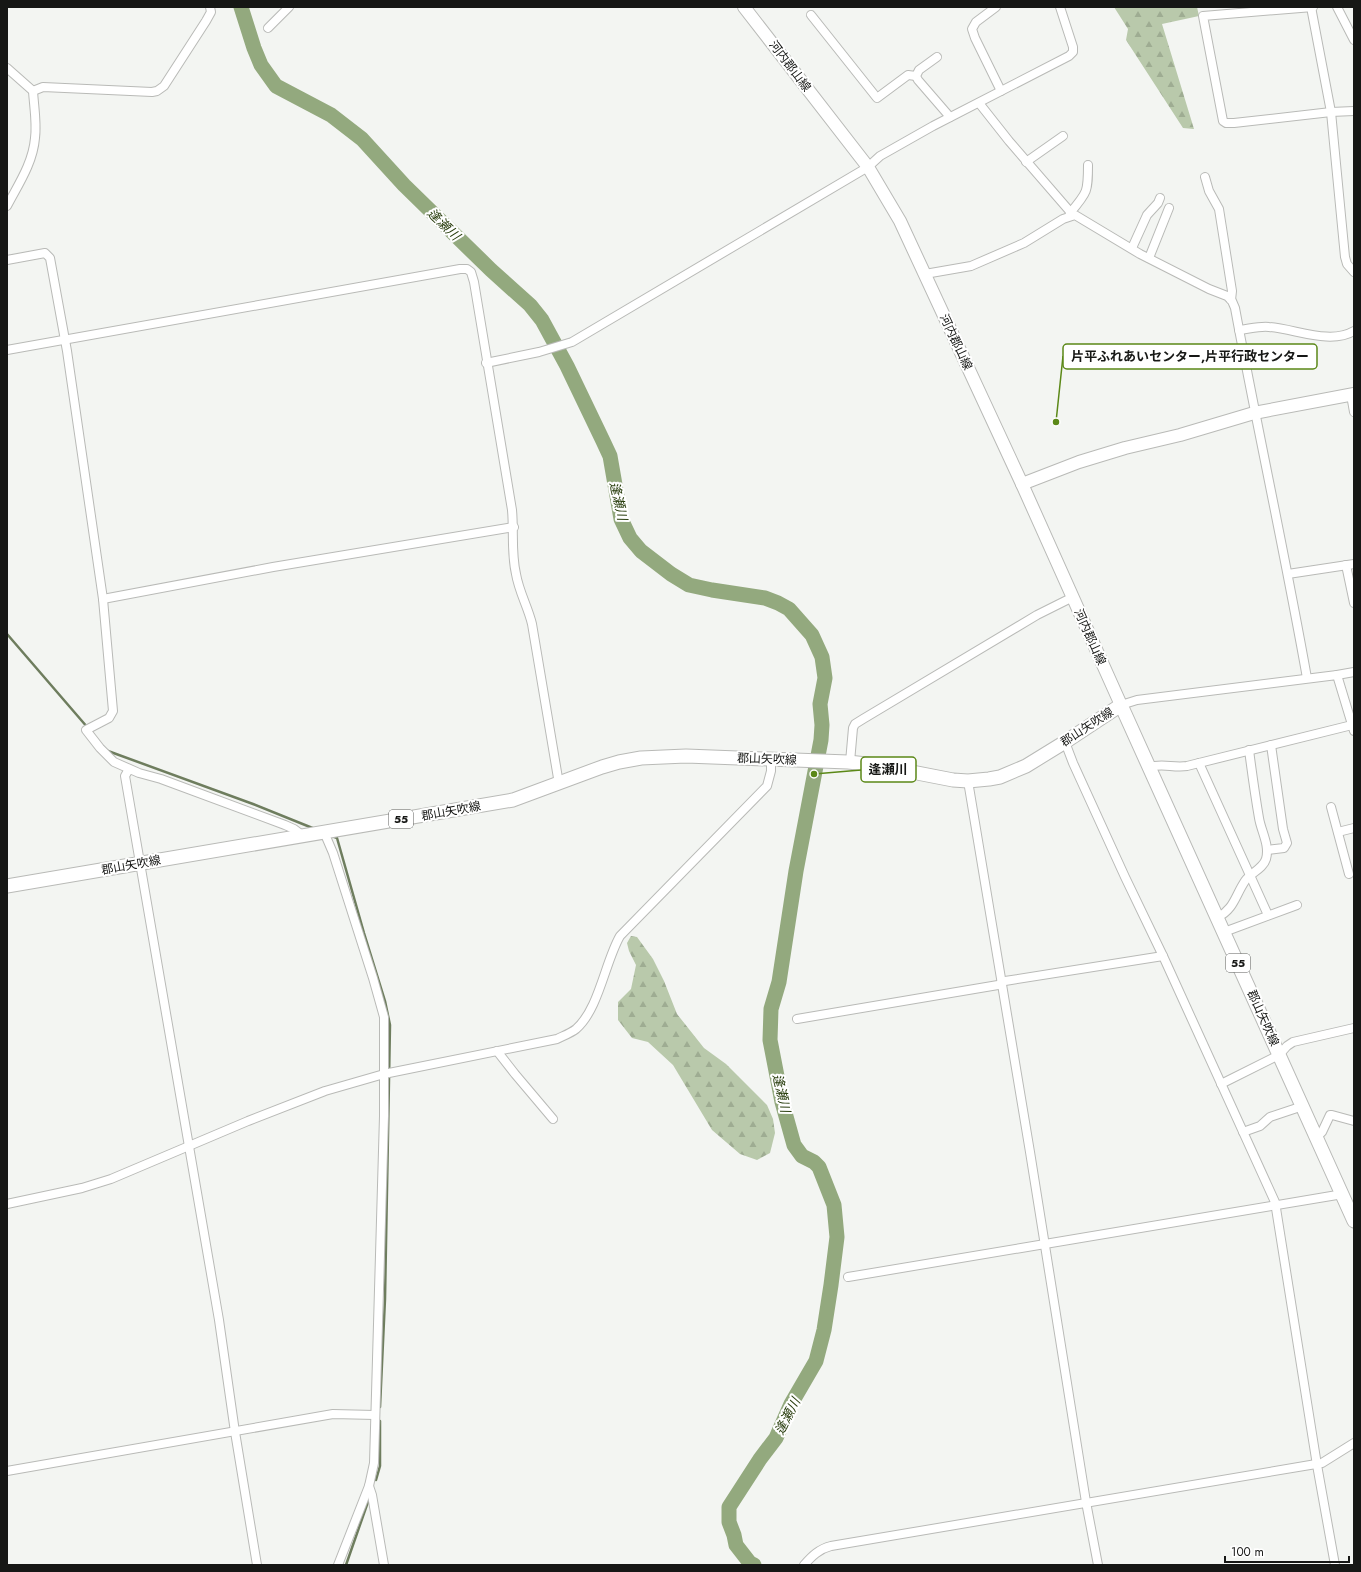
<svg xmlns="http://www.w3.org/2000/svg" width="1361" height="1572" font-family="Jost,'Noto Sans JP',sans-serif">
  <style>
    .forest { fill: url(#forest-firs) }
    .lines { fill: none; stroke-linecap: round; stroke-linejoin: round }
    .stream { stroke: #6e7d5e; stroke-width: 2.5 }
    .river { stroke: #93a97e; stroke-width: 15 }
    .street-casing { stroke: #b9bab7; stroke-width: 10 }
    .secondary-casing { stroke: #b9bab7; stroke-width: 14 }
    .primary-casing { stroke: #b9bab7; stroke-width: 15 }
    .street { stroke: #fff; stroke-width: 8 }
    .secondary { stroke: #fff; stroke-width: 12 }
    .primary { stroke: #fff; stroke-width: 13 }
    .labels { text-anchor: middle; stroke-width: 4; stroke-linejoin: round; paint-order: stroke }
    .shield { fill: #fff; stroke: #5c5d5b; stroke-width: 1 }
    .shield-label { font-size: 11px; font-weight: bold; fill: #161715 }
    .street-label { font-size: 12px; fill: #161715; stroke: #fff }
    .water-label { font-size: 13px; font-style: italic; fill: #293e0e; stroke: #fff }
    .leader { fill: none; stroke: #5b8817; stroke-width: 1.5 }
    .callout-dot { fill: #5b8817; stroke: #fff; stroke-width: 1.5 }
    .callout { fill: #fff; stroke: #5b8817; stroke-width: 1.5 }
    .callout-label { font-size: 13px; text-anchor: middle; font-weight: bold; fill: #161715 }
  </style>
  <defs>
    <pattern id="forest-firs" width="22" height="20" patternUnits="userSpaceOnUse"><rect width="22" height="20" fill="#b9c9ab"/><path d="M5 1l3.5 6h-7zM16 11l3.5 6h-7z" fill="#9eac92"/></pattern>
  </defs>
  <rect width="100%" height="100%" fill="#f3f5f2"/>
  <g class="forest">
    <path d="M1114,7h83l2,9 -37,8 32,105 -11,-1 -57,-88 2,-11z"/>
    <path d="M631,936l6,1 16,22 11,22 13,33 27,34 22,16 41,41 6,14 2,14 -5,20 -13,7 -17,-6 -28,-24 -39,-65 -25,-23 -16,-4 -14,-18v-18l13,-13 5,-24 -7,-14 -2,-8z"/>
  </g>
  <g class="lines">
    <g class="stream">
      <path d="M7,634l81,94"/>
      <path d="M108,751l145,53 62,25"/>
      <path d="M332,836l5,2 27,95 21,68 5,24 -5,274 -5,108"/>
      <path d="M376,1480l4,-14v-45"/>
      <path d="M346,1565l23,-66"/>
    </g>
    <path class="river" d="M241,7l13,41 7,17 15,21 55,29 31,24 42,46 87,85 39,35 12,15 25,46 36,75 7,15 11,63 9,19 11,13 30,23 18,11 23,5 53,8 13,5 11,6 23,26 10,22 3,21 -5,26 2,21 -1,15 -25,131 -17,111 -8,27 -1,31 12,62 12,43 8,11 12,6 5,5 15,38 3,32 -6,48 -7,45 -8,31 -25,43 -15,34 -16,21 -31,48v15l5,13 2,10 14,18 4,2"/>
    <g class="street-casing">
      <g id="street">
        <path d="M996,7l-20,15 -4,7 3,9 26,53"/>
        <path d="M1311,7l20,105 14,145 2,7 7,8"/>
        <path d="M1313,7l-110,9 20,105 3,2h8l97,-11 23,-1"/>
        <path d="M1337,7l17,33"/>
        <path d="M811,15l66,83 31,-23 8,1"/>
        <path d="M268,28l21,-21"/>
        <path d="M937,57l-18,13 -3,6 2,4 32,37"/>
        <path d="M7,68l26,23c1,16 4,32 2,47 -2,25 -17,47 -28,68"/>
        <path d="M33,91l10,-4 109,5 5,-1 7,-5 42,-65 5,-9 -1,-5"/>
        <path d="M979,103l30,38 64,74"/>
        <path d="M1026,162l37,-26"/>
        <path d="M1205,177l4,14 10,18 13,82 -1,9"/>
        <path d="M1070,213c18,-21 18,-22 18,-48"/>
        <path d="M1132,248l15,-33 11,-12 2,-5"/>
        <path d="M1149,258l20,-50"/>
        <path d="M7,260l38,-7 5,5 17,93 36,248 10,112 -4,7 -23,12 14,18 14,14 25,11 22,6 124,46 9,4 8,6"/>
        <path d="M925,274l46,-8 53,-23 39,-24 12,-4 65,39 69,35 18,7 5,5 3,7c23,124 50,246 72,370"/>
        <path d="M1239,330c10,-1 20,-4 30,-3 27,2 61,18 85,4"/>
        <path d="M7,350l453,-81h7l4,3 3,10 38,228c2,21 -1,43 4,64 3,18 12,33 16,50l27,160"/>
        <path d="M486,363l53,-11 33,-10 296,-175 12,-11 53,-30 136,-70 4,-4v-5l-13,-40"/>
        <path d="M1351,395l3,17"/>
        <path d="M1346,565l8,38"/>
        <path d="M1288,574l66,-10"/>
        <path d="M103,599l170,-32 241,-40"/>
        <path d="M1337,675l17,-3"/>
        <path d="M1121,705l16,-5 200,-25 17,56"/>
        <path d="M1065,742l8,21 52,114 38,79 112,246 42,263 18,100"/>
        <path d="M850,762l3,-34 2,-4 8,-5 174,-104 36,-18"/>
        <path d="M1199,763l69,152"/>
        <path d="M1149,767c14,-4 24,1 38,-1l165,-41"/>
        <path d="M129,769l-4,7 94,544 16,112 22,133"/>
        <path d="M968,781l62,371 56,350 12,63"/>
        <path d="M1331,807l18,67"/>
        <path d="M324,832l9,21 40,125 11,39v99l-10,347 -5,23 -31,79"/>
        <path d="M1338,832l16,-4"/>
        <path d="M1267,850l17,-2 3,-5 -4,-14 -12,-84"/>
        <path d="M1218,917c16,-8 17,-21 27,-36 5,-8 18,-12 21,-22 4,-14 -5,-28 -7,-41 -4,-23 -7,-45 -10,-68"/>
        <path d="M1224,932l73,-27"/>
        <path d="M797,1019l201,-34 7,-4 158,-25"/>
        <path d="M497,1051l18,23 38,45"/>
        <path d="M1221,1084l58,-29 8,-9 6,-4 61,-14"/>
        <path d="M1243,1132l17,-6 10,-9 33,-11"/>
        <path d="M1317,1137l5,-5 8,-17h2l22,6"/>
        <path d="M7,1204l75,-16 29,-9 137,-58 77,-30 59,-17 173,-35c6,-3 14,-6 19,-10 23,-20 29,-67 44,-93l147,-150 4,-15v-13"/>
        <path d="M848,1277l495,-83"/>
        <path d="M7,1471l326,-57 42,1"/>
        <path d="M369,1486l3,9 12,70"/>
        <path d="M804,1565c8,-9 15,-16 27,-19l491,-83 32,-20"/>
      </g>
    </g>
    <g class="secondary-casing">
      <g id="secondary">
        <path d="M744,7l124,160 32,54 122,263 99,221"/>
        <path d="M1022,484l57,-22 46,-14 55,-13 74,-22 100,-19"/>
      </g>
    </g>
    <g class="primary-casing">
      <path id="primary" d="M7,886l506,-86 89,-33 17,-5 22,-4 45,-2 162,6 28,3 77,15 15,1 21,-2 11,-2 26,-11 39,-24 56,-37 233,516"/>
    </g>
    <use href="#street" class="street"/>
    <use href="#secondary" class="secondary"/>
    <use href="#primary" class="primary"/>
  </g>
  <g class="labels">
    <g class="shield">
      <rect x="389" y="810" width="24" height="18" rx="3"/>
      <rect x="1226" y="954" width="24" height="18" rx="3"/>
    </g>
    <g class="shield-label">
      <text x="401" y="823">55</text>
      <text x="1238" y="967">55</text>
    </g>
    <g class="street-label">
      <text transform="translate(790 66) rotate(53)" y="4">河内郡山線</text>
      <text transform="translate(956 342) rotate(65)" y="4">河内郡山線</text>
      <text transform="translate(1090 637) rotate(66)" y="4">河内郡山線</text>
      <text transform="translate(1087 727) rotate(-33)" y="4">郡山矢吹線</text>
      <text transform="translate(767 759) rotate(2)" y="4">郡山矢吹線</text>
      <text transform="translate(451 811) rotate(-10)" y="4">郡山矢吹線</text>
      <text transform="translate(131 865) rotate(-10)" y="4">郡山矢吹線</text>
      <text transform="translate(1263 1018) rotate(66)" y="4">郡山矢吹線</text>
    </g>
    <g class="water-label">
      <text transform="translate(444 224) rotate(44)" y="5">逢瀬川</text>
      <text transform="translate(619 501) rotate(77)" y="5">逢瀬川</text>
      <text transform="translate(782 1093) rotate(77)" y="5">逢瀬川</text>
      <text transform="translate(787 1416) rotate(-63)" y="5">逢瀬川</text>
    </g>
  </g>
  <path class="leader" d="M1056 422L1063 356M814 774L861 770"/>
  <g class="callout-dot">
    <circle cx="1056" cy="422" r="4"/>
    <circle cx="814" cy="774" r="4"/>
  </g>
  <g class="callout">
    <rect x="1063" y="344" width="254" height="25" rx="4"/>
    <rect x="861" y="757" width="55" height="25" rx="4"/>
  </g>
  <g class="callout-label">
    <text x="1190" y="361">片平ふれあいセンター,片平行政センター</text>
    <text x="888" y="774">逢瀬川</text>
  </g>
  <rect width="1361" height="1572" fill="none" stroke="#161715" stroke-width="16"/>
  <path d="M1225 1556v6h124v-6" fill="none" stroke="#161715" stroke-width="2"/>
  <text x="1231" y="1556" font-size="12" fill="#161715" stroke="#ffffff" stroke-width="3" paint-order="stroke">100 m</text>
</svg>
